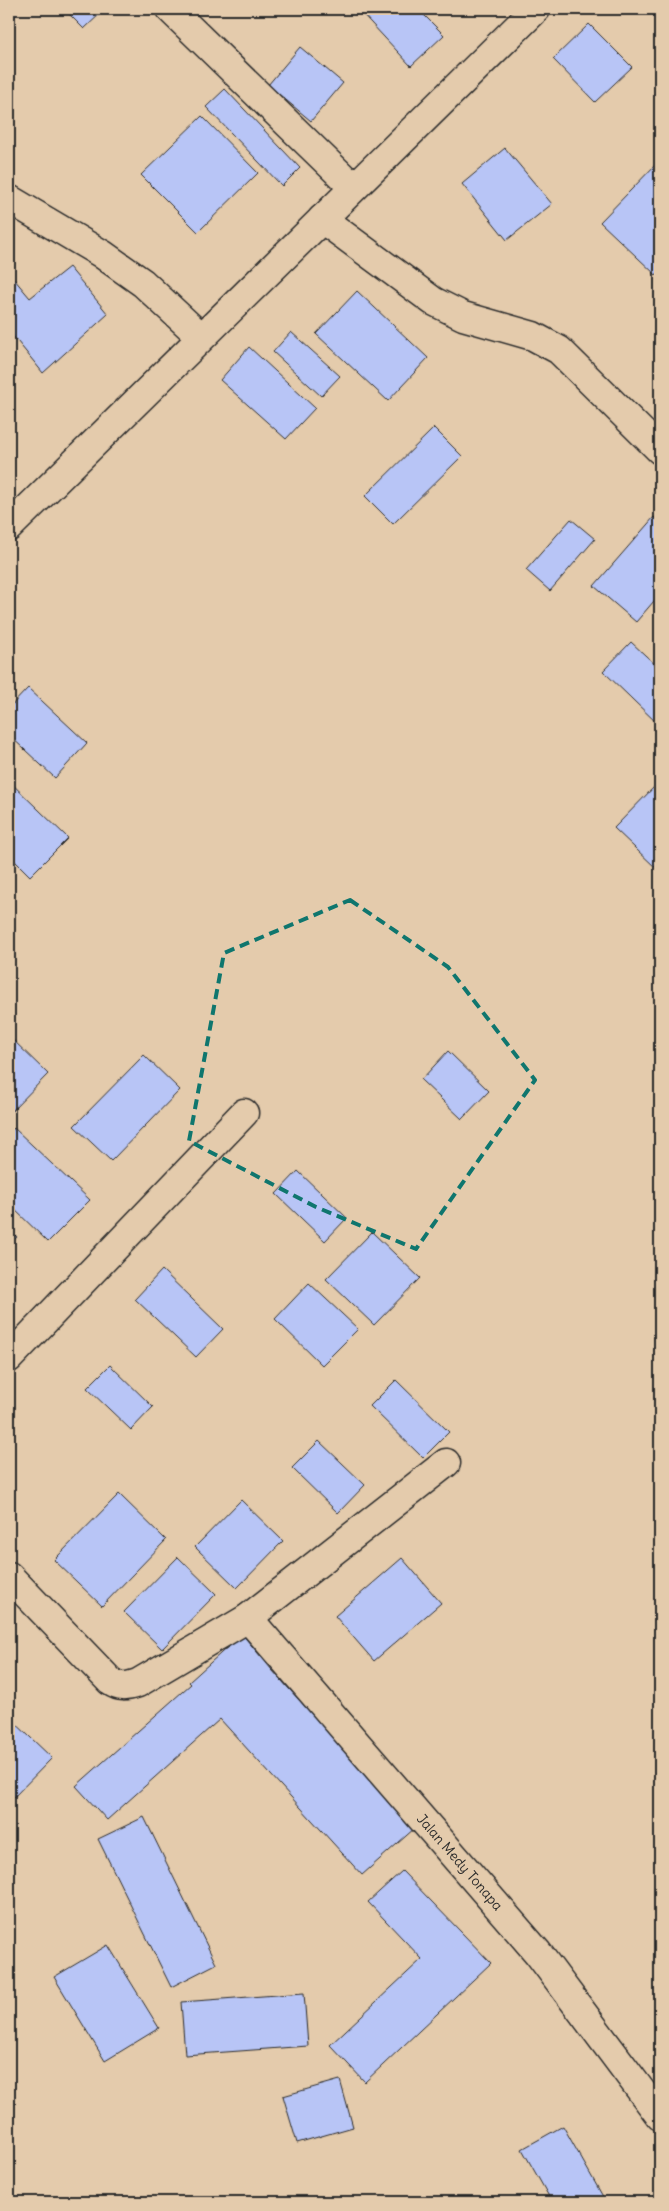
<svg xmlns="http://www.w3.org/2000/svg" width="669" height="2211" font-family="Delius,sans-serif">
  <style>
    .building { fill: #b8c5f6; stroke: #2b2b2b }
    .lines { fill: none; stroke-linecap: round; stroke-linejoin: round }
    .minor-casing { stroke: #2b2b2b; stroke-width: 31 }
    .tertiary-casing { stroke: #2b2b2b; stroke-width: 31 }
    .minor { stroke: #e4cbac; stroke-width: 28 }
    .tertiary { stroke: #e4cbac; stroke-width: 28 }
    .marked { fill: none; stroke: #0f766e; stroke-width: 4; stroke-dasharray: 10 6; stroke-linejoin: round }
    .labels { text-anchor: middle; stroke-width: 4.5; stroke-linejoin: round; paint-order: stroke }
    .street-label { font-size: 14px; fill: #2b2b2b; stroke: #e4cbac }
  </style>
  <rect width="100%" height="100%" fill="#e4cbac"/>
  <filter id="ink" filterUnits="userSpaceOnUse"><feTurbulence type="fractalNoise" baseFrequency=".02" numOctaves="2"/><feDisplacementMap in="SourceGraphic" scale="10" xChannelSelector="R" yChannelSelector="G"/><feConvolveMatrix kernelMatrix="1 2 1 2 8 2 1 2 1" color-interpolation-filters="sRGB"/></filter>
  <g filter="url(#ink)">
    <g class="building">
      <path d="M64,9h37l2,2 -19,18z"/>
      <path d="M358,9h60l26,26 -33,31z"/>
      <path d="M589,24l43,43 -37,35 -42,-43z"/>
      <path d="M300,47l43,36 -32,38 -43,-36z"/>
      <path d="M225,89l75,79 -18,18 -76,-79z"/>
      <path d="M202,116l56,57 -60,59 -57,-57z"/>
      <path d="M505,148l47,56 -45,36 -45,-56z"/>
      <path d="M660,160v110l-4,5 -56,-53z"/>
      <path d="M69,267l39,47 -65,59 -34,-42v-58l21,25z"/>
      <path d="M357,291l71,67 -40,43 -72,-67z"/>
      <path d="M291,332l49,44 -19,20 -48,-44z"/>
      <path d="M249,347l66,61 -29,31 -66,-59z"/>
      <path d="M434,428l28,28 -69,68 -28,-28z"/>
      <path d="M654,517l6,5v72l-24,28 -42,-36z"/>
      <path d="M571,519l24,20 -45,52 -24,-21z"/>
      <path d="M631,642l29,27v57l-57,-55z"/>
      <path d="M28,688l59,55 -32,35 -46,-43v-27z"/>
      <path d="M9,781l59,57 -38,38 -21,-21z"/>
      <path d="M660,781v85l-3,3 -43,-41z"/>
      <path d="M9,1036l39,38 -39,40z"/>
      <path d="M448,1051l41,40 -27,28 -41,-39z"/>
      <path d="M144,1055l36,35 -69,71 -37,-35z"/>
      <path d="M14,1128l76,72 -42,42 -39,-38v-70z"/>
      <path d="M298,1171l49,47 -22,23 -49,-47z"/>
      <path d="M9,1229l8,8 -8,8z"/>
      <path d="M372,1232l48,46 -46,47 -48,-46z"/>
      <path d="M162,1270l61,59 -27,28 -61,-58z"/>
      <path d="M309,1283l49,46 -36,36 -47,-46z"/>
      <path d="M110,1365l43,42 -22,23 -44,-42z"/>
      <path d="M396,1380l53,52 -26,26 -53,-52z"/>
      <path d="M319,1441l46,44 -27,28 -46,-45z"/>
      <path d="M119,1494l47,46 -64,66 -48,-46z"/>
      <path d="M241,1500l42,41 -46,47 -42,-41z"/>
      <path d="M178,1557l38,37 -54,55 -38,-37z"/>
      <path d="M402,1558l39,45 -67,58 -39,-45z"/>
      <path d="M242,1634l30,36 143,158 -53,47 -142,-156 -113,101 -31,-34 115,-102 -2,-2z"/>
      <path d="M9,1717l43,41 -42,43 -1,-1z"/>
      <path d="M144,1817l72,147 -45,23 -73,-148z"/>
      <path d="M402,1871l89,92 -126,119 -35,-37 92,-86 -54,-57z"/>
      <path d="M108,1945l51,83 -54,33 -51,-84z"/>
      <path d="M304,1993l4,53 -123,9 -4,-53z"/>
      <path d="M340,2080l13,47 -56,16 -14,-47z"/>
      <path d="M563,2126l43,76h-54l-30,-53z"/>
    </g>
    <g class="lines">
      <g class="minor-casing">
        <g id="minor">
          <path d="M170,9l183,178"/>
          <path d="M9,199l93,55 41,29 58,54"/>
          <path d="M322,219l111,82 30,15 70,20 26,14 101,100"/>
          <path d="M9,1358l235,-245"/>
          <path d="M9,1576l101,105c10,7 16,6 28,2l110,-65 198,-155"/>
          <path d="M248,1618l290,335 122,163"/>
        </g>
      </g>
      <g class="tertiary-casing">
        <path id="tertiary" d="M9,527l527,-518"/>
      </g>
      <use href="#minor" class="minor"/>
      <use href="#tertiary" class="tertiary"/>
    </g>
  </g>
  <path class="marked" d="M350,900l98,67 87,113 -119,169 -100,-42 -127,-66 35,-188z"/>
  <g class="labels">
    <g class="street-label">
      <text transform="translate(460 1862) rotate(49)" y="5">Jalan Medy Tonapa</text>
    </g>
  </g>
  <rect width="669" height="2211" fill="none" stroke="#e4cbac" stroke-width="30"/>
  <rect x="15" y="15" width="639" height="2181" fill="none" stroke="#2b2b2b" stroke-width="2" filter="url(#ink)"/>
</svg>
